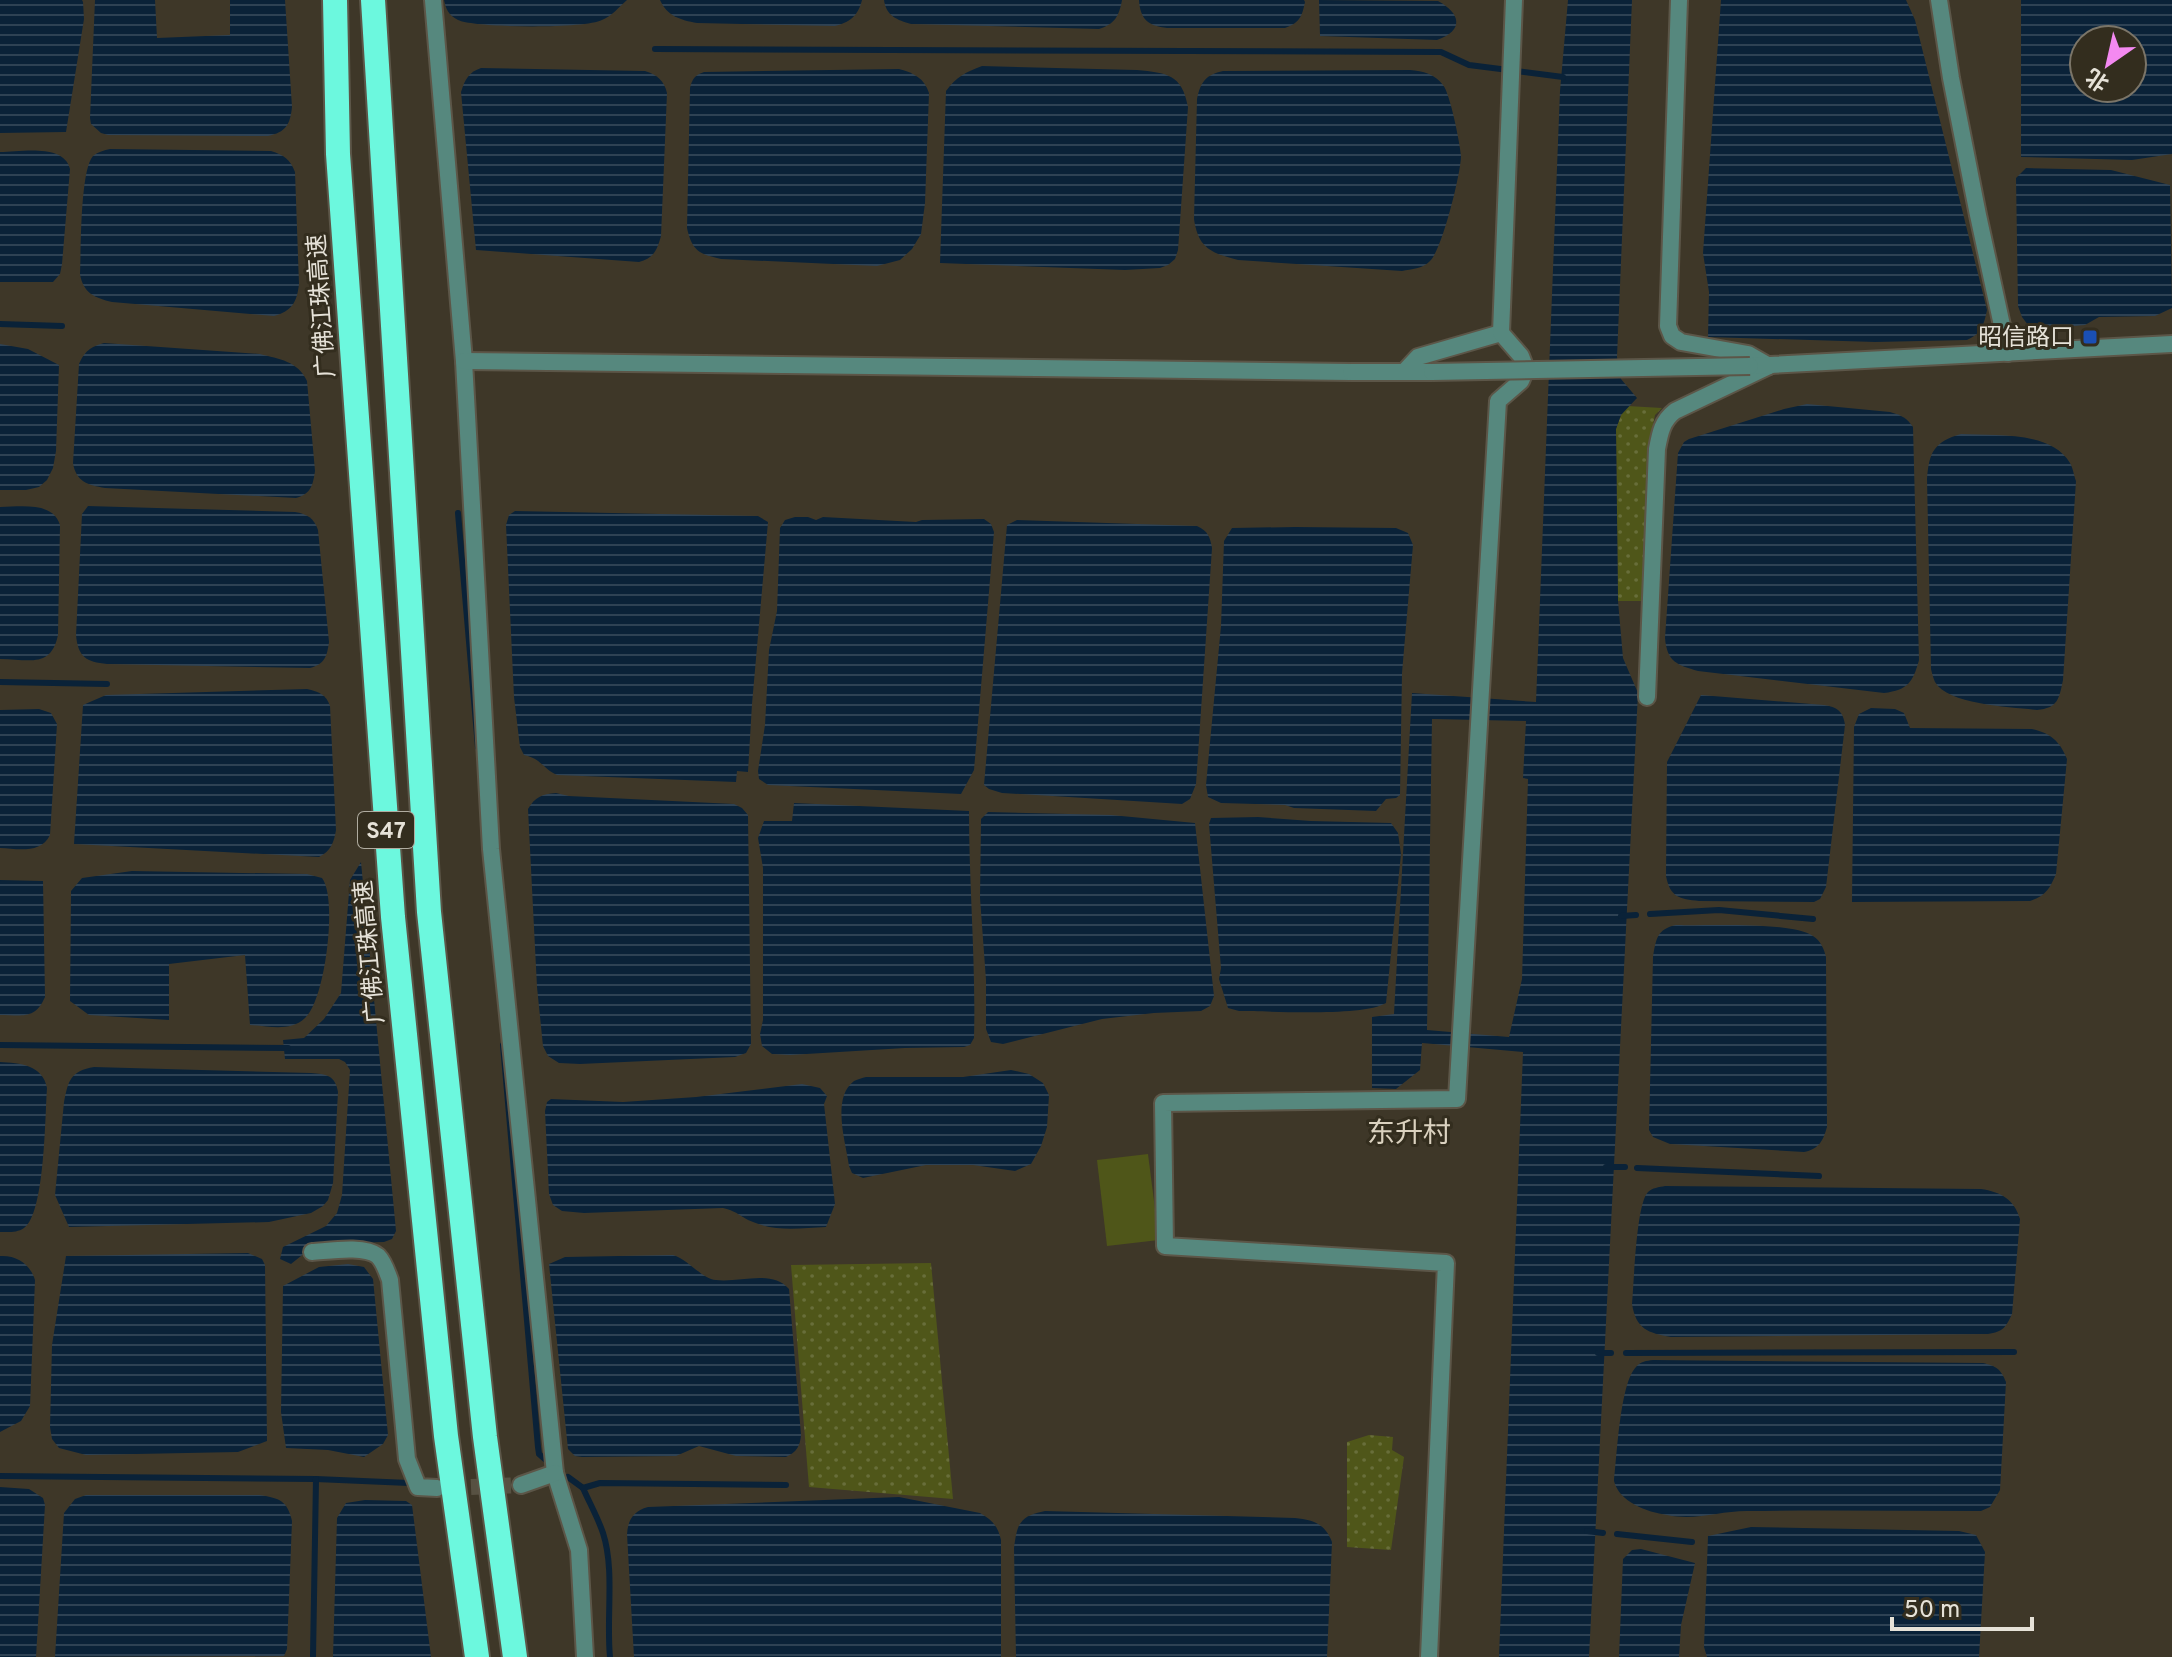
<svg xmlns="http://www.w3.org/2000/svg" width="2172" height="1657" font-family="Overpass,'Noto Sans SC',sans-serif">
  <style>
    .green { fill: #4f5619 }
    .garden { fill: url(#garden-dots) }
    .water { fill: url(#water-rules); fill-rule: evenodd }
    .lines { fill: none; stroke-linecap: round; stroke-linejoin: round }
    .stream { stroke: #0a2238; stroke-width: 6 }
    .minor-tunnel { stroke: #575142; stroke-width: 16; stroke-dasharray: 16 8; stroke-linecap: butt }
    .minor-casing { stroke: #5c5648; stroke-width: 20 }
    .tertiary-casing { stroke: #5c5648; stroke-width: 20 }
    .motorway-casing { stroke: #5c5648; stroke-width: 28 }
    .minor { stroke: #56887e; stroke-width: 16 }
    .tertiary { stroke: #56887e; stroke-width: 16 }
    .motorway { stroke: #6cf8de; stroke-width: 24 }
    .tertiary-bridge-casing { stroke: #5c5648; stroke-width: 20; stroke-linecap: butt }
    .tertiary-bridge { stroke: #56887e; stroke-width: 16 }
    .transit-dot { fill: #1a4fb4; stroke: #332d1e; stroke-width: 3 }
    .labels { text-anchor: middle; stroke-width: 6; stroke-linejoin: round; paint-order: stroke }
    .shield { fill: #332d1e; stroke: #b0aca0; stroke-width: 2 }
    .shield-label { font-size: 22px; font-weight: bold; fill: #e6e2d8 }
    .street-label { font-size: 24px; fill: #e6e2d8; stroke: #332d1e }
    .poi-label { font-size: 24px; fill: #e6e2d8; stroke: #332d1e; text-anchor: end }
    .quarter-label { font-size: 28px; fill: #dbd2c0; stroke: #332d1e }
  </style>
  <defs>
    <pattern id="garden-dots" width="8" height="8" patternUnits="userSpaceOnUse" patternTransform="scale(2)"><rect width="8" height="8" fill="#4f5619"/><path d="M2 2h.1M6 6h.1" fill="none" stroke="#686e3a" stroke-width="1.8" stroke-linecap="round"/></pattern>
    <pattern id="water-rules" width="6" height="5" patternUnits="userSpaceOnUse" patternTransform="scale(2)"><rect width="6" height="5" fill="#0a2238"/><path d="M0 2.5h6" fill="none" stroke="#2e4254"/></pattern>
  </defs>
  <rect width="100%" height="100%" fill="#3e3728"/>
  <path class="green" d="M1148,1154l11,86 -52,6 -10,-86z"/>
  <g class="garden">
    <path d="M1627,406l35,2 -7,7 -2,10 -9,176h-26l-2,-172 5,-14z"/>
    <path d="M931,1263l22,236 -144,-12 -18,-222z"/>
    <path d="M1369,1435l24,2 -1,13 12,7 -13,93 -44,-3v-105z"/>
  </g>
  <g class="water">
    <path d="M0,0h82l1,2 1,17 -18,113 -66,1z"/>
    <path d="M95,0h60l2,38 73,-3v-35h55l7,107c-2,18 -6,25 -24,29l-160,-1 -7,-2 -10,-9 -1,-6z"/>
    <path d="M444,0h183c-8,7 -15,16 -25,20 -17,9 -127,8 -144,0 -10,-5 -12,-11 -14,-20z"/>
    <path d="M660,0h202c-4,16 -12,22 -27,26l-138,-3c-17,-3 -30,-7 -37,-23z"/>
    <path d="M884,0h238c-3,16 -7,24 -23,29l-188,-5c-14,-4 -25,-8 -27,-24z"/>
    <path d="M1139,0h165l1,2c-3,15 -6,21 -20,26h-118c-19,-2 -27,-9 -28,-28z"/>
    <path d="M1319,0l119,1c22,12 27,29 -1,39l-117,-4z"/>
    <path d="M1568,0h64l-15,357 4,22 16,19 -16,17 -5,14 2,172 5,57 15,35 -49,964h-90l24,-605 -101,-9 -2,27 -24,19 -24,-1v-71l22,-3 18,-321 124,9 24,-611zM1432,719l94,2 -3,57 5,1 -6,200 -13,58 -82,-7z"/>
    <path d="M1721,0h185l9,20 72,290c-3,15 -6,24 -20,30l-92,2 -167,-5 1,-45 -6,-39z"/>
    <path d="M2021,0h151v154l-40,6 -111,-3zM2084,40h48v48h-48z"/>
    <path d="M982,66l155,4c30,3 45,4 51,37l-10,143 -3,9 -7,6 -8,3 -35,2 -185,-7 6,-172c10,-14 20,-19 36,-25z"/>
    <path d="M481,68l164,3c12,4 19,9 22,22l-6,143c-4,14 -7,22 -22,26l-163,-12 -15,-158c4,-13 8,-20 20,-24z"/>
    <path d="M899,69c15,4 25,9 30,24l-4,110 -4,31 -9,15 -12,11 -23,6 -156,-7c-22,-5 -29,-8 -34,-31l3,-140c2,-9 5,-13 14,-16z"/>
    <path d="M1223,71l187,-1c13,1 25,4 33,15 7,8 17,58 18,71 0,17 -19,94 -31,105 -8,8 -18,8 -28,10l-164,-11c-27,-7 -40,-12 -44,-41l3,-120c4,-18 9,-24 26,-28z"/>
    <path d="M110,149l161,2c13,4 19,8 24,21l4,112c-2,18 -7,27 -25,32l-162,-14c-17,-4 -29,-9 -32,-28 1,-22 0,-104 13,-118 5,-4 11,-6 17,-7z"/>
    <path d="M0,152c20,0 64,-9 70,17l-8,95 -2,10 -7,8h-53z"/>
    <path d="M2026,168l85,2 59,15 2,123 -17,8 -56,1 -14,8 -44,4 -13,-4 -6,-8 -4,-11 -2,-128z"/>
    <path d="M104,343l156,11c19,5 38,7 47,27l8,90c-2,14 -4,23 -19,27l-191,-10c-17,-3 -29,-6 -32,-25l6,-99c6,-13 11,-17 25,-21z"/>
    <path d="M0,344l28,5 31,16 -3,86 -3,17 -6,12 -8,7 -13,3h-26z"/>
    <path d="M1807,404l83,8c11,3 17,6 23,15l6,233c-6,22 -11,30 -35,33l-186,-22c-21,-6 -31,-9 -33,-33l13,-185 6,-11 5,-3 95,-30z"/>
    <path d="M1961,434c32,2 90,-4 109,29 3,5 4,13 6,18l-13,199c-4,19 -5,28 -26,30 -25,-3 -89,-5 -102,-28 -2,-4 -3,-9 -4,-13l-4,-190c2,-27 7,-37 34,-45z"/>
    <path d="M88,506l207,6c12,2 19,6 23,18l11,112c-2,14 -4,22 -19,26l-203,-4c-21,-2 -29,-7 -31,-29l6,-121z"/>
    <path d="M0,507c20,0 53,-6 60,18l-2,110c-7,34 -30,24 -58,24z"/>
    <path d="M515,511l243,5 10,6 -16,182 -4,68 -11,-1 -1,11 -179,-7c-14,-6 -15,-16 -33,-20l-4,-8 -6,-50 -8,-172 3,-10z"/>
    <path d="M795,517h13l8,3 7,-3 93,5 6,-2 62,-1 7,5 3,8 -20,238 -13,24 -193,-9 -9,-6 -1,-8 7,-46 4,-75 8,-39 3,-83 5,-8z"/>
    <path d="M1017,520l180,6c11,5 13,11 15,22l-16,236 -6,15 -8,5 -180,-11 -13,-4 -5,-4 23,-260z"/>
    <path d="M1295,527l101,1 12,5 5,12 -11,128 -2,122 -4,3 -10,1 -10,12 -82,-3 -9,-3 -64,-2 -13,-6 -2,-12 15,-159 3,-85 8,-13z"/>
    <path d="M307,689c12,3 19,5 23,17l6,124c-2,12 -5,21 -17,27l-245,-13 9,-139 23,-10z"/>
    <path d="M1701,695l123,10c13,2 19,6 21,20l-19,162 -6,12 -6,3 -115,-1c-20,-2 -29,-4 -33,-25l1,-114z"/>
    <path d="M1871,708l24,1 9,4 6,15 122,1c18,4 28,12 35,30l-11,115c-6,14 -10,22 -26,27l-178,1 2,-175 5,-13z"/>
    <path d="M39,709l12,4 6,11 -7,111c-9,19 -32,14 -50,13v-138z"/>
    <path d="M556,793l13,3 165,8 8,4 6,7 3,229 -5,9 -11,4 -155,7 -21,-1 -11,-7 -5,-10 -6,-59 -9,-178c7,-12 14,-15 28,-16z"/>
    <path d="M794,803l175,8c0,76 7,151 5,227l-4,7 -6,2 -59,1 -115,7 -18,-1 -10,-8 -2,-12 3,-14v-152l-5,-30 6,-17h28z"/>
    <path d="M988,812l123,3 84,8 19,173 -4,10 -9,5 -47,2 -52,6 -99,25 -12,-2 -5,-13v-49l-6,-82 1,-79z"/>
    <path d="M1258,817l53,4 80,2 7,10 3,21 -15,149c-23,14 -116,8 -147,8l-11,-3 -9,-29 2,-11 -12,-144 2,-6z"/>
    <path d="M361,862l35,369 -4,8 -8,3 -68,2 -25,20 -11,-5 3,-12 43,-21 11,-13 5,-18 8,-125 -5,-8 -6,-3h-54l-2,-19 21,-2 20,-19 17,-26 9,-113z"/>
    <path d="M132,871l175,3 15,4c16,20 3,123 -17,140 -14,14 -37,8 -55,7l-5,-70 -76,9v56l-80,-5 -19,-14 1,-110 11,-13z"/>
    <path d="M0,880l43,1 2,116c-10,23 -23,18 -45,18z"/>
    <path d="M1676,925c30,1 114,-4 137,11 8,5 11,13 13,21l1,170c-4,14 -8,22 -23,25l-134,-8 -17,-7 -4,-7 4,-173c3,-18 4,-28 23,-32z"/>
    <path d="M0,1062c20,1 43,3 47,26 -2,27 -2,126 -23,140 -7,5 -16,4 -24,4z"/>
    <path d="M94,1067l217,6c15,1 24,2 27,19l-5,91 -5,17 -5,6 -12,7 -42,9 -200,5 -14,-32 9,-93c4,-22 7,-31 30,-35z"/>
    <path d="M1011,1070l18,4 14,9 6,12 -2,32 -6,19 -10,18 -16,7 -42,-6h-47l-63,13 -11,-5 -3,-7c-3,-23 -18,-68 5,-85 4,-2 8,-3 12,-4h97z"/>
    <path d="M802,1084l18,4 7,8 -3,8 11,100 -9,23c-24,1 -50,5 -73,-5 -13,-5 -14,-10 -30,-14l-139,5 -22,-2 -9,-6 -4,-11 -4,-83 2,-9 4,-3 72,3 73,-5z"/>
    <path d="M1665,1186l316,3c20,3 33,10 39,30l-8,95c-6,13 -9,18 -24,20l-317,3c-23,-4 -35,-8 -39,-33 2,-21 4,-100 16,-112 4,-4 11,-5 17,-6z"/>
    <path d="M248,1253l14,6 3,6 2,176 -29,11 -152,3 -27,-7 -7,-9 -2,-12 2,-82 14,-89z"/>
    <path d="M673,1255c16,5 29,24 43,25 23,3 56,-11 73,9l12,146c-1,11 -4,17 -15,22l-50,-1 -37,-10 -23,10 -94,1 -7,-1 -7,-7 -19,-185 16,-7z"/>
    <path d="M0,1256c17,-1 30,8 35,24l-5,126 -9,15 -21,11z"/>
    <path d="M348,1264l16,3 9,12 15,156 -5,9 -19,13 -36,-7 -42,-2 -5,-36 2,-126 36,-19z"/>
    <path d="M1653,1360l330,3c13,3 18,6 23,19l-6,108 -10,17 -9,4c-78,0 -156,-1 -234,0 -28,0 -51,10 -80,4 -20,-3 -48,-13 -53,-34 3,-25 6,-98 22,-114 5,-6 10,-6 17,-7z"/>
    <path d="M0,1487l29,2 14,9 2,7 -9,152h-36z"/>
    <path d="M86,1495h173c20,3 28,5 33,26l-5,128 -3,7 -229,1 9,-144 11,-14z"/>
    <path d="M899,1497l81,16c12,7 18,13 21,27v117h-367l-7,-123c1,-14 6,-23 21,-27z"/>
    <path d="M365,1500l41,1 6,4 19,152h-98l4,-139 9,-15z"/>
    <path d="M1045,1511l250,7c19,2 30,6 37,24l-5,115h-311l-2,-109c3,-25 6,-32 31,-37z"/>
    <path d="M1751,1527l208,4 17,4 9,17 -6,105h-272l-3,-10 4,-111z"/>
    <path d="M1641,1549l54,14 -14,62 -2,32h-60l4,-98 9,-9z"/>
  </g>
  <g class="lines">
    <g class="stream">
      <path d="M655,49l786,3 28,13 94,12"/>
      <path d="M0,324l62,2"/>
      <path d="M458,513l20,234"/>
      <path d="M0,682l107,2"/>
      <path d="M1650,914l69,-4 94,9"/>
      <path d="M1621,916l15,-1"/>
      <path d="M0,1045l288,3"/>
      <path d="M503,1045l35,402 1,7 8,7"/>
      <path d="M1606,1167h19"/>
      <path d="M1637,1168l182,8"/>
      <path d="M1598,1353h13"/>
      <path d="M1626,1353l388,-1"/>
      <path d="M0,1476l316,3 93,4"/>
      <path d="M568,1477l15,11"/>
      <path d="M1587,1531l16,2"/>
      <path d="M1617,1534l75,8"/>
      <path d="M313,1657l3,-178"/>
      <path d="M610,1657c-4,-39 5,-87 -7,-124 -5,-15 -14,-31 -20,-45l17,-5 186,2"/>
    </g>
    <path class="minor-tunnel" d="M447,1488l74,-3"/>
    <g class="minor-casing">
      <g id="minor">
        <path d="M433,0l31,361 27,488 64,624 24,77 6,107"/>
        <path d="M1679,0l-11,326 4,10 9,6 67,12 21,12"/>
        <path d="M464,361l887,11"/>
        <path d="M1404,372l14,-15 83,-24"/>
        <path d="M1647,697l10,-248c3,-16 5,-28 18,-38l94,-45"/>
        <path d="M312,1252c17,-1 52,-7 66,4 6,6 9,16 12,24l17,179 11,28 19,1"/>
        <path d="M521,1485l34,-12"/>
        <path d="M1429,1657l17,-394 -281,-17 -2,-143 294,-4 41,-698 23,-20 5,-12 -5,-13 -20,-23 13,-333"/>
      </g>
    </g>
    <g class="tertiary-casing">
      <g id="tertiary">
        <path d="M1939,0l12,78 27,137 30,138"/>
        <path d="M1750,366l422,-22"/>
        <path d="M1351,372h81"/>
      </g>
    </g>
    <g class="motorway-casing">
      <g id="motorway">
        <path d="M335,0l3,154 55,763 53,519 31,221"/>
        <path d="M373,0l56,912 56,525 30,220"/>
      </g>
    </g>
    <use href="#minor" class="minor"/>
    <use href="#tertiary" class="tertiary"/>
    <use href="#motorway" class="motorway"/>
    <g class="tertiary-bridge-casing">
      <path id="tertiary-bridge" d="M1432,372l318,-6"/>
    </g>
    <use href="#tertiary-bridge" class="tertiary-bridge"/>
  </g>
  <rect class="transit-dot" x="2082" y="329" width="16" height="16" rx="4"/>
  <g class="labels">
    <rect class="shield" x="358" y="812" width="56" height="36" rx="6"/>
    <g class="shield-label">
      <text x="386" y="838">S47</text>
    </g>
    <g class="street-label">
      <text transform="translate(321 306) rotate(-94)" y="8">广佛江珠高速</text>
      <text transform="translate(369 952) rotate(-95)" y="8">广佛江珠高速</text>
    </g>
    <g class="poi-label">
      <text x="2074" y="345">昭信路口</text>
    </g>
    <g class="quarter-label">
      <text x="1409" y="1142">东升村</text>
    </g>
  </g>
  <g transform="translate(2108 64) rotate(214)"><circle r="38" fill="#332d1e" stroke="#7b7568" stroke-width="2"/>
  <path d="M0-6L14 30L0 20L-14 30Z" fill="#f489f1"/>
  <text y="-12" font-size="22" font-weight="bold" text-anchor="middle" fill="#e6e2d8">北</text>
  </g>
  <path d="M1892 1617v12h140v-12" fill="none" stroke="#e6e2d8" stroke-width="4"/>
  <text x="1904" y="1617" font-size="24" fill="#e6e2d8" stroke="#332d1e" stroke-width="6" paint-order="stroke">50 m</text>
</svg>
